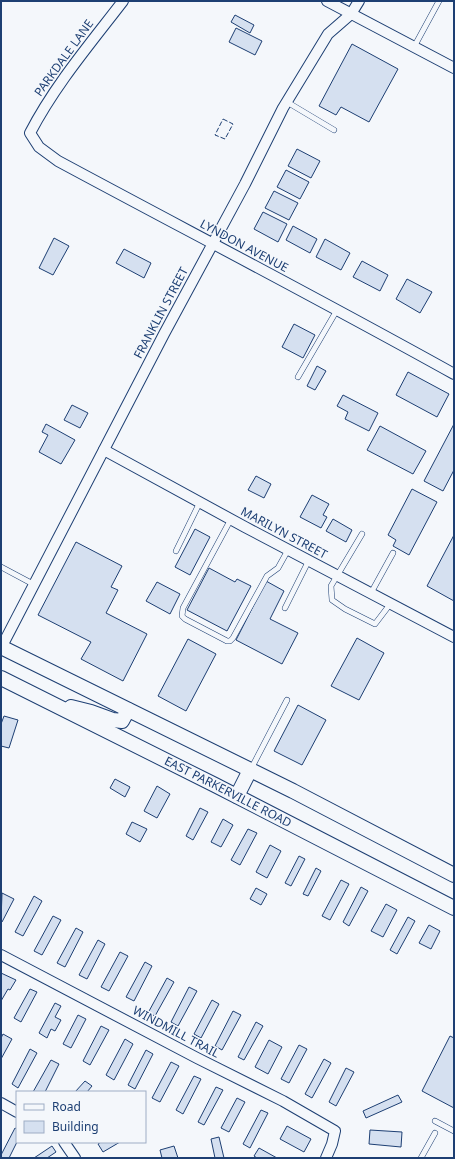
<svg xmlns="http://www.w3.org/2000/svg" width="455" height="1159" font-family="'Noto Sans',sans-serif">
  <style>
    .building { fill: #d5e0f0; stroke: #1d3f73 }
    .lines { fill: none; stroke-linecap: round; stroke-linejoin: round }
    .lane-casing { stroke: #1d3f73; stroke-width: 6 }
    .street-casing { stroke: #1d3f73; stroke-width: 12 }
    .secondary-casing { stroke: #1d3f73; stroke-width: 16 }
    .lane { stroke: #f4f7fb; stroke-width: 5 }
    .street { stroke: #f4f7fb; stroke-width: 10 }
    .secondary { stroke: #f4f7fb; stroke-width: 14 }
    .fence { stroke: #1d3f73; stroke-width: 1; stroke-dasharray: 5 2; stroke-linecap: butt }
    .labels { text-anchor: middle; stroke-width: 3; stroke-linejoin: round; paint-order: stroke }
    .street-label { font-size: 12px; fill: #1d3f73; stroke: #f4f7fb }
  </style>
  <rect width="100%" height="100%" fill="#f4f7fb"/>
  <g class="building">
    <path d="M235,15l19,10 -4,8 -19,-11z"/>
    <path d="M236,28l26,13 -7,14 -26,-13z"/>
    <path d="M352,44l46,25 -29,53 -28,-15 -5,8 -17,-9z"/>
    <path d="M297,149l23,12 -9,17 -23,-12z"/>
    <path d="M286,170l23,12 -9,17 -23,-12z"/>
    <path d="M274,191l24,12 -9,17 -24,-12z"/>
    <path d="M263,212l24,12 -9,18 -24,-13z"/>
    <path d="M293,226l24,13 -7,14 -24,-13z"/>
    <path d="M54,238l15,8 -16,29 -14,-7z"/>
    <path d="M325,239l25,14 -9,17 -25,-13z"/>
    <path d="M124,249l27,14 -7,15 -28,-15z"/>
    <path d="M362,261l26,14 -8,16 -27,-14z"/>
    <path d="M407,279l25,13 -12,21 -24,-14z"/>
    <path d="M294,324l21,11 -12,23 -21,-11z"/>
    <path d="M317,366l9,5 -11,19 -8,-4z"/>
    <path d="M408,372l41,22 -12,23 -41,-22z"/>
    <path d="M343,395l35,18 -9,18 -24,-12 3,-7 -11,-6z"/>
    <path d="M72,405l16,8 -8,15 -16,-8z"/>
    <path d="M46,424l29,16 -14,24 -22,-12 9,-17 -6,-3z"/>
    <path d="M454,424v46l-11,21 -19,-10z"/>
    <path d="M380,426l46,25 -13,23 -46,-24z"/>
    <path d="M256,476l15,8 -7,14 -16,-8z"/>
    <path d="M412,489l25,13 -28,53 -16,-9 3,-6 -8,-5z"/>
    <path d="M312,495l17,9 -6,11 4,2 -6,11 -21,-11z"/>
    <path d="M333,519l19,11 -6,12 -20,-11z"/>
    <path d="M195,529l15,8 -20,38 -15,-8z"/>
    <path d="M454,535v66l-27,-15z"/>
    <path d="M76,542l46,24 -11,21 7,3 -12,23 41,21 -24,47 -42,-22 10,-17 -53,-27z"/>
    <path d="M209,568l26,14 2,-3 14,7 -24,45 -40,-21z"/>
    <path d="M266,581l18,10 -14,28 28,14 -16,31 -46,-24z"/>
    <path d="M157,582l23,12 -10,20 -24,-13z"/>
    <path d="M357,638l27,15 -25,47 -28,-14z"/>
    <path d="M188,639l28,15 -30,57 -28,-15z"/>
    <path d="M298,705l28,15 -24,45 -28,-14z"/>
    <path d="M4,716l14,4 -9,28 -8,-2v-22z"/>
    <path d="M115,779l15,8 -5,10 -15,-9z"/>
    <path d="M157,786l13,8 -13,24 -13,-7z"/>
    <path d="M200,808l8,4 -15,28 -7,-4z"/>
    <path d="M223,819l10,6 -12,22 -10,-5z"/>
    <path d="M132,822l15,7 -7,13 -14,-8z"/>
    <path d="M248,829l9,4 -17,32 -9,-5z"/>
    <path d="M270,845l11,6 -14,27 -11,-6z"/>
    <path d="M299,856l6,3 -14,27 -6,-3z"/>
    <path d="M316,868l5,3 -13,25 -5,-2z"/>
    <path d="M341,880l8,4 -19,36 -8,-4z"/>
    <path d="M361,887l7,4 -19,35 -6,-4z"/>
    <path d="M256,888l11,6 -6,11 -11,-6z"/>
    <path d="M2,893l12,6 -12,23 -1,-1z"/>
    <path d="M34,896l8,5 -19,35 -8,-4z"/>
    <path d="M386,904l11,6 -14,27 -12,-6z"/>
    <path d="M53,916l8,4 -19,35 -8,-4z"/>
    <path d="M408,917l7,4 -18,33 -7,-4z"/>
    <path d="M429,925l11,6 -9,18 -12,-6z"/>
    <path d="M76,928l7,4 -18,35 -8,-4z"/>
    <path d="M98,940l7,4 -18,35 -8,-4z"/>
    <path d="M120,952l8,4 -19,35 -8,-4z"/>
    <path d="M145,962l7,4 -18,35 -8,-4z"/>
    <path d="M1,973l15,7 -6,10 -2,-1 -7,12z"/>
    <path d="M167,978l7,4 -19,34 -7,-3z"/>
    <path d="M189,987l8,4 -19,35 -7,-4z"/>
    <path d="M30,989l7,3 -16,30 -7,-4z"/>
    <path d="M212,1000l7,4 -18,34 -7,-4z"/>
    <path d="M55,1003l6,3 -6,11 6,3 -6,11 -4,-2 -4,9 -8,-5z"/>
    <path d="M233,1011l8,4 -19,35 -7,-4z"/>
    <path d="M78,1015l8,4 -15,29 -8,-4z"/>
    <path d="M256,1022l7,4 -19,34 -6,-3z"/>
    <path d="M101,1026l8,4 -19,35 -7,-4z"/>
    <path d="M3,1034l9,5 -11,20v-21z"/>
    <path d="M450,1036l4,2v70l-32,-17z"/>
    <path d="M125,1039l8,5 -19,36 -8,-5z"/>
    <path d="M269,1040l13,7 -14,27 -13,-7z"/>
    <path d="M299,1045l8,4 -18,34 -8,-4z"/>
    <path d="M30,1049l7,4 -19,35 -6,-4z"/>
    <path d="M146,1050l7,4 -18,35 -7,-4z"/>
    <path d="M324,1059l7,4 -19,35 -7,-4z"/>
    <path d="M51,1060l8,4 -14,28h-12z"/>
    <path d="M171,1062l8,4 -19,36 -8,-4z"/>
    <path d="M346,1068l8,4 -18,34 -7,-4z"/>
    <path d="M194,1076l7,3 -18,35 -7,-4z"/>
    <path d="M85,1081l7,5 -5,6h-12z"/>
    <path d="M216,1087l7,3 -19,35 -6,-3z"/>
    <path d="M398,1095l4,7 -36,16 -3,-7z"/>
    <path d="M237,1098l8,4 -16,30 -8,-4z"/>
    <path d="M261,1110l7,3 -18,35 -7,-4z"/>
    <path d="M287,1126l24,13 -7,13 -24,-13z"/>
    <path d="M15,1128l2,1v13l-8,16h-8v-3z"/>
    <path d="M370,1130l32,2 -1,15 -32,-3z"/>
    <path d="M219,1137l5,21h-9l-4,-19z"/>
    <path d="M101,1142h19l-17,10 -5,-8z"/>
    <path d="M52,1146l4,6 -9,6h-13z"/>
    <path d="M174,1146l4,12h-16l-2,-8z"/>
    <path d="M259,1148l18,10h-20l-3,-2z"/>
  </g>
  <g class="lines">
    <g class="lane-casing">
      <g id="lane">
        <path d="M414,47l25,-46"/>
        <path d="M287,102l47,28"/>
        <path d="M298,377l39,-67"/>
        <path d="M231,519l-48,89 -1,8 3,3 42,22h3l3,-3 34,-62 11,-8 10,-18"/>
        <path d="M362,534l-31,52 1,14 13,9 30,15 16,-21"/>
        <path d="M176,551l24,-49"/>
        <path d="M1,567l32,17"/>
        <path d="M371,593l22,-40"/>
        <path d="M285,608l24,-48"/>
        <path d="M251,769l36,-69"/>
        <path d="M435,1121l19,10"/>
        <path d="M421,1158l14,-25"/>
      </g>
    </g>
    <g class="street-casing">
      <g id="street">
        <path d="M123,1c-33,43 -68,84 -93,132l9,14 19,14c132,71 265,140 396,213"/>
        <path d="M327,1l127,67"/>
        <path d="M104,450l141,77 209,110"/>
        <path d="M1,648l163,-314 81,-150 38,-76 45,-74 23,-20 8,-13"/>
        <path d="M1,955l196,103 86,43 52,30 -3,13 -6,14"/>
        <path d="M1,1103l16,9"/>
        <path d="M64,1142l11,16"/>
      </g>
    </g>
    <g class="secondary-casing">
      <g id="secondary">
        <path d="M1,647l292,144 161,84"/>
        <path id="s1" d="M1,678l214,107 239,123"/>
        <path d="M71,707l20,5 22,8 9,1 6,-11"/>
        <path d="M237,796l13,-26"/>
      </g>
    </g>
    <use href="#lane" class="lane"/>
    <use href="#street" class="street"/>
    <use href="#secondary" class="secondary"/>
    <path class="fence" d="M223,119l10,5 -8,15 -10,-4z"/>
  </g>
  <g class="labels">
    <g class="street-label">
      <text transform="translate(64 58) rotate(-54)" y="4">PARKDALE LANE</text>
      <text transform="translate(244 246) rotate(28)" y="4">LYNDON AVENUE</text>
      <text transform="translate(161 313) rotate(-62)" y="4">FRANKLIN STREET</text>
      <text transform="translate(284 533) rotate(28)" y="4">MARILYN STREET</text>
      <text dy="4" stroke="none"><textPath href="#s1" startOffset="254">EAST PARKERVILLE ROAD</textPath></text>
      <text transform="translate(176 1032) rotate(28)" y="4">WINDMILL TRAIL</text>
    </g>
  </g>
  <rect width="455" height="1159" fill="none" stroke="#1d3f73" stroke-width="4"/>
  <rect x="16" y="1091" width="130" height="52" fill="#f4f7fb" stroke="#9eadc5"/>
  <rect x="24" y="1104" width="20" height="6" fill="#f4f7fb" stroke="#9eadc5"/>
  <text x="52" y="1111" font-size="12" fill="#1d3f73">Road</text>
  <rect x="24" y="1121" width="20" height="12" fill="#d5e0f0" stroke="#9eadc5"/>
  <text x="52" y="1131" font-size="12" fill="#1d3f73">Building</text>
</svg>
